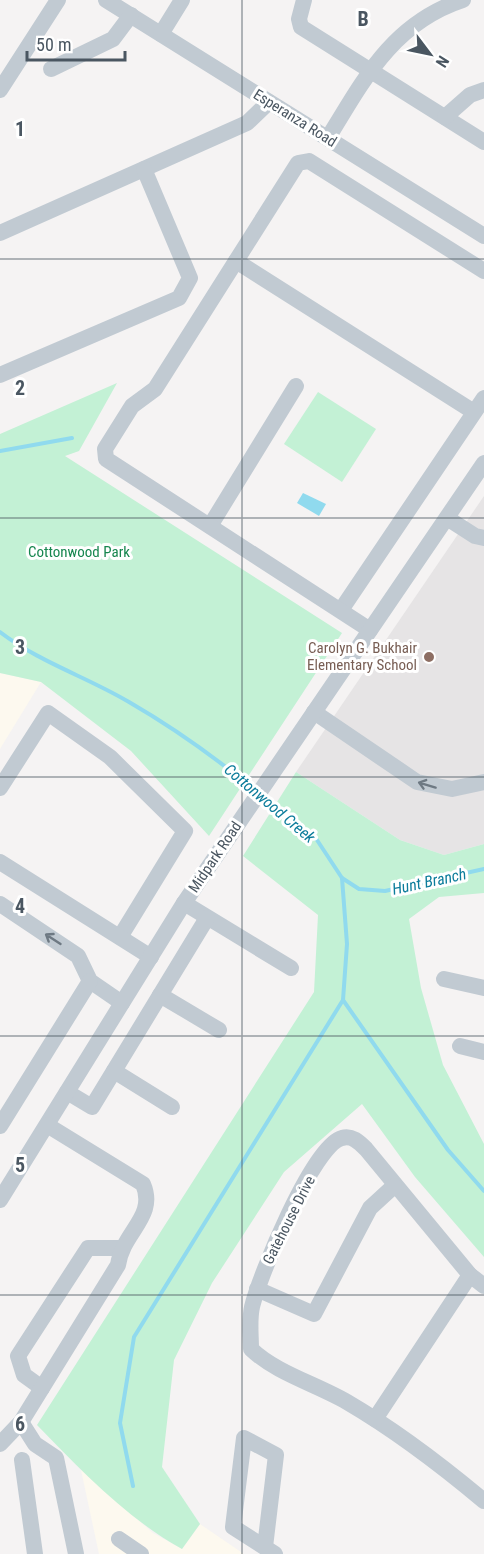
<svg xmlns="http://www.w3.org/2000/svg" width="484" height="1554" font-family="'Roboto Condensed',sans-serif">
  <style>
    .commercial { fill: #fdf9ef }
    .education { fill: #e6e4e5 }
    .green { fill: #c3f1d5 }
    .water { fill: #90daee }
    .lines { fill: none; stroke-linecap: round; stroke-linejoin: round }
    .stream { stroke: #90daee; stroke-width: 4 }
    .minor { stroke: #c1cad2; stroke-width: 16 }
    .oneway { stroke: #6e7983 }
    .grid { fill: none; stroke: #4a5661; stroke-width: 1.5; stroke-opacity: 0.55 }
    .education-dot { fill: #8d6e63; stroke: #fff; stroke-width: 2 }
    .labels { text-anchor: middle; stroke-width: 6; stroke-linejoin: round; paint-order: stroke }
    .street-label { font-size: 15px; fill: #4a5661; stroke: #fff }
    .park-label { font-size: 15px; fill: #17864f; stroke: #fff }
    .education-label { font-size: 15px; fill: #785e54; stroke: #fff; text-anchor: end }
    .water-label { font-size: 16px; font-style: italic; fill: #0c7c9b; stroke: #fff }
    .grid-label { font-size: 20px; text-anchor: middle; font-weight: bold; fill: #4a5661; stroke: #fff; stroke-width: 6; stroke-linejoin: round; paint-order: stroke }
  </style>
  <rect width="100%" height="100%" fill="#f5f3f3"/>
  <g class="commercial">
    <path d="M0,673l41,9 -41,67z"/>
    <path d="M81,1470l72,63 29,16 18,-25 44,30h-145z"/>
  </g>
  <path class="education" d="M484,496v348l-40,11 -44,-15 -104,-68z"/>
  <g class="green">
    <path d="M117,383l-38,68 -14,5 277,177 -133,203 -78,-85 -90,-69 -41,-9v-239z"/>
    <path d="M318,392l58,37 -34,53 -58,-38z"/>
    <path d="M296,772l104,68 44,15 40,-11v49l-45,4 -30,22 12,69 22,77 41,79v113l-69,-80 -53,-73 -78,68 -72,111 -38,77 -12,107 38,57 -18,25c-56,-31 -101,-79 -145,-124l277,-433 4,-77 -75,-59z"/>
  </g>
  <path class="water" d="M303,493l23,11 -7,12 -22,-13z"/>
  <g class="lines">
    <g class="stream">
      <path d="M0,451l72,-13"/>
      <path d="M0,632c39,30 87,45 129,70 45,26 87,56 127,89"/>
      <path d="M262,796l55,44 25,38 5,66 -4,56 105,150 36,41"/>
      <path d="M342,878l17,11 26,2 99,-22"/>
      <path d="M133,1486l-13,-63 14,-86 209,-337"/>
    </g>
    <g class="minor">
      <path d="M106,0l378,236"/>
      <path d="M304,0l-5,19 2,8 183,115"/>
      <path d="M161,34l21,-34"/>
      <path d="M51,69l62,-30 18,-24"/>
      <path d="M0,90l58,-90"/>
      <path d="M445,117l25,-22 14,-5"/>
      <path d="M328,138c36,-59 65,-115 135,-138"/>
      <path d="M0,233l247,-110 22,-21"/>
      <path d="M236,261l238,151"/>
      <path d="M0,375l179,-77 11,-20 -46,-109"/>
      <path d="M447,518l28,18 9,2"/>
      <path d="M210,526l86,-140"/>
      <path d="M341,610l143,-212"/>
      <path d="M370,630l-264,-171 -1,-10 27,-43 23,-17 143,-226 11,-2 175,110"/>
      <path d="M314,712l103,70 35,7 32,-7"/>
      <path d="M0,788l48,-75 62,44 75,74 -65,106"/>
      <path d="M0,862l151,95"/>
      <path d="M184,903l107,65"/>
      <path d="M0,904l78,52 12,25 32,22"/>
      <path d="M444,979l40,9"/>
      <path d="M160,995l59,35"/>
      <path d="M460,1046l24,6"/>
      <path d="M114,1071l58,36"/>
      <path d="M67,1092l25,15 115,-189"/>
      <path d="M0,1126l90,-145"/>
      <path d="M0,1200l184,-297 300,-440"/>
      <path d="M484,1286l-14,-11 -104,-126c-7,-7 -14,-14 -24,-11 -29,7 -83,139 -90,169 -3,13 -1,28 -1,42 25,24 65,35 96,53 48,28 94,63 137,99"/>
      <path d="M257,1289l57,25 56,-106 24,-22"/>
      <path d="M42,1388l-18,-13 -6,-19 70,-108h32"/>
      <path d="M375,1419l95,-144"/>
      <path d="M21,1422l14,22 21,14 20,96"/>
      <path d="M0,1444l21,-22 97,-157c5,-34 39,-48 25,-81l-96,-59"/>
      <path d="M22,1460l13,94"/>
      <path d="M119,1539l22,15"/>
      <path d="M265,1547l11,-92 -32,-17 -11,89 42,27"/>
    </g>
  </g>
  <defs><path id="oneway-shaft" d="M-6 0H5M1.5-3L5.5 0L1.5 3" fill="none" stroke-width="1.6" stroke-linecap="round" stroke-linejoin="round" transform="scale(1.5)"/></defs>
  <g class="oneway">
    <use href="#oneway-shaft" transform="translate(427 785) rotate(-163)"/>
    <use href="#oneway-shaft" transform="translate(53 939) rotate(-147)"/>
  </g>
  <path class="grid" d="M242,0v1554M0,259h484M0,518h484M0,777h484M0,1036h484M0,1295h484"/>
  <circle class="education-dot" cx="429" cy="657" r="6"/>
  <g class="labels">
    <g class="street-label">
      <text transform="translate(295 118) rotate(32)" y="5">Esperanza Road</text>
      <text transform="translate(215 857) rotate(-56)" y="5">Midpark Road</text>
      <text transform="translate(289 1220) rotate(-63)" y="5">Gatehouse Drive</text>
    </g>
    <g class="park-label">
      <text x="79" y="557">Cottonwood Park</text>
    </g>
    <g class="education-label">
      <text x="417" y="653">Carolyn G. Bukhair<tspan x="417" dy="17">Elementary School</tspan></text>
    </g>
    <g class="water-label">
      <text transform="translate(270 803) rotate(40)" y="6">Cottonwood Creek</text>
      <text transform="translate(429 881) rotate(-12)" y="6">Hunt Branch</text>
    </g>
  </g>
  <g class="grid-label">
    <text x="363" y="26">B</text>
    <text x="20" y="136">1</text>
    <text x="20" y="395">2</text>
    <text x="20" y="654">3</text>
    <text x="20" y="913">4</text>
    <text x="20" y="1172">5</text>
    <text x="20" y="1431">6</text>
  </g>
  <g transform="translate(430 54) rotate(122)" stroke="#ffffff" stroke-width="4.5" paint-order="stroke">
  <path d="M0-4.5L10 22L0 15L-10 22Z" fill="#4a5661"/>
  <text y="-9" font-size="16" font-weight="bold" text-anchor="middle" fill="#4a5661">N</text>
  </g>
  <path d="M27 51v9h98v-9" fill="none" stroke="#4a5661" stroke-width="3"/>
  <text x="36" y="51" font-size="18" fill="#4a5661" stroke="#ffffff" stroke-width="4.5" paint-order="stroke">50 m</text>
</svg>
